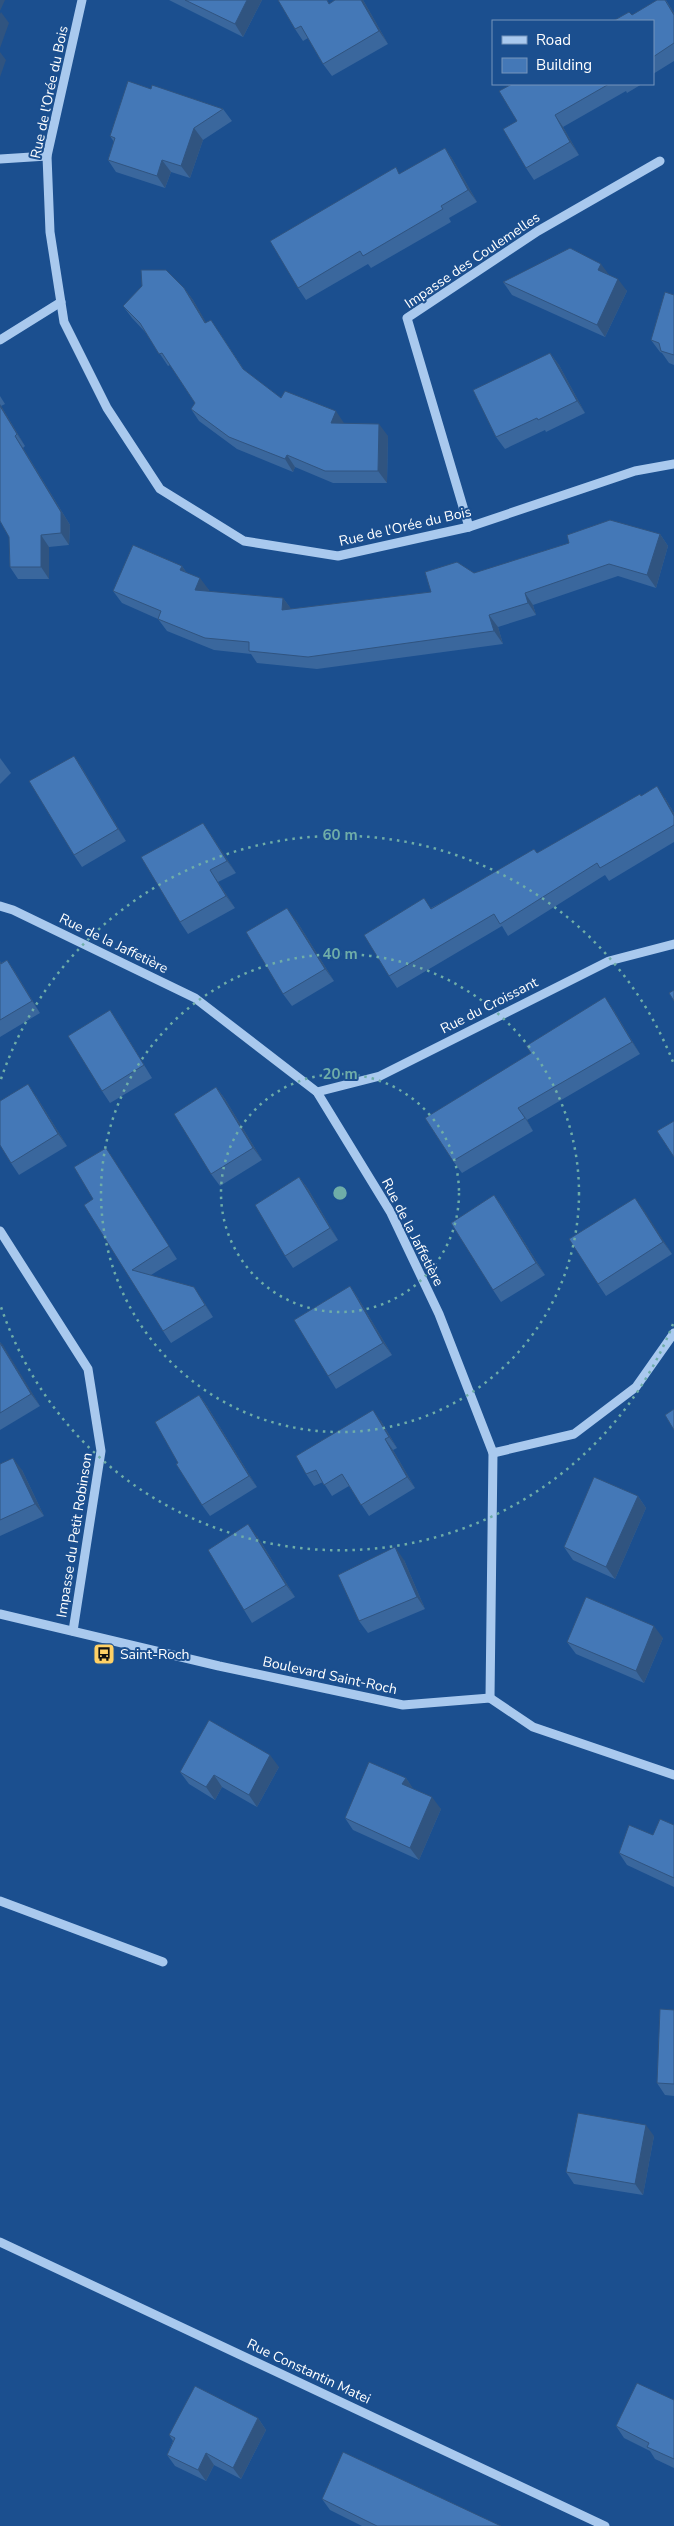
<svg xmlns="http://www.w3.org/2000/svg" width="674" height="2526" font-family="'Nunito Sans',sans-serif">
  <style>
    .lines { fill: none; stroke-linecap: round; stroke-linejoin: round }
    .minor { stroke: #a9c9ee; stroke-width: 9 }
    .wall { fill: #3a679d }
    .shaded-wall { fill: #305480 }
    .building { fill: #4478b7; stroke: #305480 }
    .ring { fill: none; stroke: #6fada8; stroke-width: 2.5; stroke-dasharray: 2.5 5 }
    .labels { text-anchor: middle; stroke-width: 4; stroke-linejoin: round; paint-order: stroke }
    .street-label { font-size: 14px; fill: #fff; stroke: #1b4f8f }
    .poi-label { font-size: 14px; fill: #fff; stroke: #1b4f8f; text-anchor: start }
    .centre { fill: #6fada8; stroke: #1b4f8f; stroke-width: 2.5 }
    .ring-label { font-size: 15px; text-anchor: middle; font-weight: bold; fill: #6fada8; stroke: #1b4f8f; stroke-width: 4; stroke-linejoin: round; paint-order: stroke }
  </style>
  <rect width="100%" height="100%" fill="#1b4f8f"/>
  <g class="lines">
    <g class="minor">
      <path d="M82,0l-35,156 3,76 14,90 43,86 53,81 84,52 94,15 131,-29 166,-56 39,-7"/>
      <path d="M0,159l47,-3"/>
      <path d="M0,340l61,-38"/>
      <path d="M469,527l-62,-209 131,-87 122,-70"/>
      <path d="M0,906l13,4 182,88 122,94 74,121 48,101 54,139 -3,245"/>
      <path d="M317,1092l63,-16 229,-115 65,-17"/>
      <path d="M0,1231l88,138 13,82 -28,180"/>
      <path d="M493,1453l81,-19 62,-47 38,-54"/>
      <path d="M0,1614l219,52 184,39 87,-7 43,29 141,48"/>
      <path d="M0,1901l163,61"/>
      <path d="M0,2242l605,284"/>
    </g>
  </g>
  <g class="wall">
    <path d="M169,0h93l-19,37z"/>
    <path d="M335,0h28l25,44 -56,32 -9,-12 -15,-26 -5,3 -8,-12z"/>
    <path d="M666,0l8,13v48l-21,13v-53l-21,-6z"/>
    <path d="M512,84h130l-15,9 -1,-2 -63,36 16,28 -45,25 -8,-12 -9,-47z"/>
    <path d="M151,89l72,20 9,12 -29,19 -13,38 -19,-6 -6,16 -49,-16 -8,-12 6,-18 -4,-6z"/>
    <path d="M445,148l8,12 24,42 -28,16 2,4 -80,46 -3,-4 -62,36 -8,-12 102,-114z"/>
    <path d="M609,275l18,16 -22,46 -93,-42 -9,-13z"/>
    <path d="M184,288l9,12 13,23 13,9 25,38 37,28 63,26 44,12 -1,47h-54l-38,-16 -2,5 -56,-23 -38,-28 -8,-12 4,-6 -25,-38 -2,1 -22,-33 -14,-15 -9,-12z"/>
    <path d="M674,295v70l-5,-2 -7,-10 -2,-1 -9,-12z"/>
    <path d="M550,353l9,12 26,48 -39,19 -1,-2 -40,19 -9,-12z"/>
    <path d="M0,396l5,8 -4,2 24,40 -2,2 47,77 -1,20 -20,2v32h-31l-8,-12 -1,-30 -9,-16z"/>
    <path d="M660,534l8,12 -12,42 -38,-12 -85,29 3,10 -38,12 5,17 -186,25 -60,-6 -6,-9 -37,-4 -47,-19 -9,-12 -36,-16 -9,-12 69,-25 4,6 23,18 -1,2 75,6 8,11 140,-17 43,-19z"/>
    <path d="M74,756l8,12 44,73 -44,26 -8,-12z"/>
    <path d="M0,758l11,15 -11,11z"/>
    <path d="M641,796l24,2 9,15v29l-65,39 -4,-6 -97,61 -6,-10 -105,62 -8,-12 42,-68 106,-55z"/>
    <path d="M203,823l33,50 -18,9 17,26 -47,26 -8,-12z"/>
    <path d="M296,920l38,61 -42,25 -9,-12z"/>
    <path d="M7,960l8,12 25,41 -40,24v-76l1,2z"/>
    <path d="M613,1009l27,45 -113,66 6,11 -71,42 -9,-12z"/>
    <path d="M110,1010l8,12 34,56 -42,25 -8,-12z"/>
    <path d="M216,1087l9,12 37,61 -42,26 -9,-12z"/>
    <path d="M36,1096l31,50 -48,29 -8,-12z"/>
    <path d="M106,1148l71,111 -26,16 51,24 11,18 -42,26 -8,-12 -70,-132z"/>
    <path d="M299,1177l9,12 30,51 -45,28 -8,-12z"/>
    <path d="M494,1195l9,13 42,67 -44,27 -8,-12z"/>
    <path d="M635,1198l37,56 -66,42 -8,-12z"/>
    <path d="M350,1286l8,12 34,57 -56,34 -8,-13z"/>
    <path d="M0,1342l40,64 -40,24z"/>
    <path d="M199,1395l8,11 50,81 -47,29 -8,-11 -24,-42z"/>
    <path d="M381,1421l16,27 -4,2 22,38 -46,28 -20,-30 -17,10 -9,-14 -9,4 -8,-12z"/>
    <path d="M0,1464l22,6 22,46 -44,20z"/>
    <path d="M638,1496l8,12 -31,71 -42,-19 -9,-13z"/>
    <path d="M257,1536l38,61 -43,26 -8,-13z"/>
    <path d="M404,1560l21,49 -57,24 -9,-12z"/>
    <path d="M663,1638l-19,45 -68,-29 -9,-12z"/>
    <path d="M279,1767l-22,40 -35,-20 -7,13 -26,-16 -9,-12z"/>
    <path d="M406,1778l7,11 28,20 -22,51 -66,-30 -8,-12z"/>
    <path d="M674,1825v62l-47,-22 -8,-12 34,-18z"/>
    <path d="M674,2010v86l-9,-1 -8,-12z"/>
    <path d="M654,2136l-11,59 -69,-11 -8,-12z"/>
    <path d="M674,2400v68l-19,-9 -5,-8 -26,-13 -8,-12z"/>
    <path d="M258,2418l8,12 -25,49 -27,-14 -8,16 -31,-15 -8,-11 6,-14 -4,-6z"/>
    <path d="M322,2499l179,27h-139l-32,-16z"/>
  </g>
  <g class="shaded-wall">
    <path d="M0,0h5l-5,11z"/>
    <path d="M247,0h15l-19,37 -8,-13z"/>
    <path d="M361,0h2l25,44 -9,-13z"/>
    <path d="M666,0l8,13v2z"/>
    <path d="M1,12l8,11 -9,25v-34z"/>
    <path d="M0,52l6,8 -6,17z"/>
    <path d="M555,115l8,12 16,28 -9,-13z"/>
    <path d="M194,128l9,12 -13,38 -9,-12z"/>
    <path d="M445,148l8,12 24,42 -9,-12z"/>
    <path d="M162,160l9,12 -6,16 -8,-12z"/>
    <path d="M601,264l9,12 -12,-6z"/>
    <path d="M618,279l9,12 -22,46 -8,-12z"/>
    <path d="M184,288l9,12 21,36 -9,-13z"/>
    <path d="M550,353l9,12 26,48 -8,-12z"/>
    <path d="M0,404l25,42 -8,-12 -17,-28z"/>
    <path d="M336,411l8,12 -4,13 -9,-13z"/>
    <path d="M379,424l9,12 -1,47 -9,-12z"/>
    <path d="M15,436l8,12 47,77 -1,20 -8,-12z"/>
    <path d="M287,455l8,12 -2,5 -8,-13z"/>
    <path d="M660,534l8,12 -12,42 -9,-13z"/>
    <path d="M41,535l8,12v32l-8,-12z"/>
    <path d="M182,566l8,12 -10,-8z"/>
    <path d="M200,578l9,12 -6,13 -8,-13z"/>
    <path d="M525,593l8,12 3,10 -8,-12z"/>
    <path d="M283,598l9,12h-10z"/>
    <path d="M489,615l9,12 5,17 -9,-13z"/>
    <path d="M74,756l8,12 44,73 -8,-12z"/>
    <path d="M657,786l8,12 9,15v3z"/>
    <path d="M203,823l8,12 25,38 -9,-12z"/>
    <path d="M210,870l8,12 17,26 -9,-12z"/>
    <path d="M287,908l9,12 38,61 -9,-12z"/>
    <path d="M7,960l8,12 25,41 -8,-12z"/>
    <path d="M605,997l8,12 27,45 -8,-12z"/>
    <path d="M110,1010l8,12 34,56 -8,-13z"/>
    <path d="M28,1084l8,12 31,50 -9,-12z"/>
    <path d="M216,1087l9,12 37,61 -9,-12z"/>
    <path d="M518,1108l9,12 6,11 -8,-13z"/>
    <path d="M106,1148l9,13 62,98 -8,-13z"/>
    <path d="M299,1177l9,12 30,51 -8,-12z"/>
    <path d="M494,1195l9,13 42,67 -9,-12z"/>
    <path d="M635,1198l9,12 28,44 -9,-12z"/>
    <path d="M350,1286l8,12 34,57 -9,-12z"/>
    <path d="M194,1287l8,12 11,18 -8,-12z"/>
    <path d="M0,1342l3,3 37,61 -9,-12z"/>
    <path d="M199,1395l8,11 50,81 -8,-11z"/>
    <path d="M373,1410l8,11 16,27 -8,-11z"/>
    <path d="M385,1439l8,11 22,38 -8,-11z"/>
    <path d="M13,1458l9,12 22,46 -9,-12z"/>
    <path d="M638,1496l8,12 -31,71 -9,-12z"/>
    <path d="M248,1524l9,12 38,61 -9,-12z"/>
    <path d="M395,1547l9,13 21,49 -8,-12z"/>
    <path d="M654,1626l9,12 -19,45 -8,-12z"/>
    <path d="M270,1755l9,12 -22,40 -8,-12z"/>
    <path d="M214,1775l8,12 -7,13 -9,-13z"/>
    <path d="M406,1778l8,12 -12,-6z"/>
    <path d="M432,1797l9,12 -22,51 -9,-12z"/>
    <path d="M646,2125l8,11 -11,59 -8,-11z"/>
    <path d="M258,2418l8,12 -25,49 -8,-11z"/>
    <path d="M206,2453l8,12 -8,16 -8,-11z"/>
  </g>
  <g class="building">
    <path d="M185,0h62l-12,24z"/>
    <path d="M278,0h49l2,4 6,-4h26l18,31 -56,33 -22,-38 -6,3z"/>
    <path d="M657,0h8l9,15v28l-21,14v-36h-40l16,-9 3,3z"/>
    <path d="M128,81l23,8 1,-4 71,24 -29,19 -13,38 -19,-6 -5,16 -49,-16 7,-22 -5,-2z"/>
    <path d="M512,84h97l-54,31 15,27 -44,26 -23,-39 14,-8 -18,-30z"/>
    <path d="M445,148l23,42 -27,16 2,3 -80,47 -3,-5 -62,37 -28,-47 126,-74 3,7z"/>
    <path d="M570,248l31,16 -3,6 20,9 -21,46 -94,-43z"/>
    <path d="M141,270h25l18,18 21,35 6,-3 32,49 38,29 4,-7 51,20 -5,12 48,1 -1,47h-53l-38,-16 -2,4 -56,-22 -38,-28 4,-6 -33,-50 -3,1 -19,-31 -17,-17 19,-20z"/>
    <path d="M665,292l9,3v60l-13,-4 -2,-8 -8,-3z"/>
    <path d="M550,353l27,48 -39,19 -1,-2 -41,19 -23,-47z"/>
    <path d="M0,406l17,28 -2,2 46,76v21l-20,2v32h-31l-1,-30 -9,-16z"/>
    <path d="M610,520l50,14 -13,41 -38,-11 -84,29 3,10 -39,12 5,16 -186,26 -59,-6v-9l-44,-4 -47,-19 3,-8 -48,-20 20,-46 49,21 -2,4 20,8 -5,12 88,8 -1,12 149,-18 -6,-20 32,-10 17,11 95,-30 -2,-8z"/>
    <path d="M74,756l44,73 -44,26 -45,-74z"/>
    <path d="M657,786l17,30v9l-74,43 -3,-5 -97,61 -6,-10 -105,62 -25,-41 60,-37 7,11 103,-60 3,4 103,-59 1,2z"/>
    <path d="M203,823l24,38 -17,9 16,26 -46,26 -39,-65z"/>
    <path d="M287,908l38,61 -42,25 -37,-62z"/>
    <path d="M7,960l25,41 -32,19v-58l1,2z"/>
    <path d="M674,990v11l-5,-8z"/>
    <path d="M605,997l27,45 -114,66 7,10 -72,43 -28,-43 106,-65 -5,-7z"/>
    <path d="M110,1010l34,55 -42,26 -34,-55z"/>
    <path d="M28,1084l30,50 -47,29 -11,-18v-44z"/>
    <path d="M216,1087l37,61 -42,26 -37,-60z"/>
    <path d="M674,1121v36l-17,-26z"/>
    <path d="M106,1148l63,98 -37,24 62,17 11,18 -42,26 -79,-126 9,-6 -19,-32z"/>
    <path d="M299,1177l31,51 -45,28 -30,-51z"/>
    <path d="M494,1195l42,68 -43,27 -42,-67z"/>
    <path d="M635,1198l28,44 -65,42 -29,-45z"/>
    <path d="M350,1286l33,57 -55,33 -34,-56z"/>
    <path d="M0,1343l31,51 -31,19z"/>
    <path d="M199,1395l50,81 -47,29 -26,-41 2,-1 -23,-41z"/>
    <path d="M674,1409v21l-9,-15z"/>
    <path d="M373,1410l16,27 -4,2 22,38 -46,28 -19,-31 -18,11 -8,-15 -10,4 -10,-18z"/>
    <path d="M13,1458l22,46 -35,16v-56z"/>
    <path d="M594,1477l44,19 -32,71 -42,-20z"/>
    <path d="M248,1524l38,61 -42,25 -36,-60z"/>
    <path d="M395,1547l22,50 -58,24 -21,-46z"/>
    <path d="M586,1597l68,29 -18,45 -69,-29z"/>
    <path d="M209,1720l61,35 -21,40 -35,-20 -8,12 -26,-15z"/>
    <path d="M369,1762l37,16 -4,6 30,13 -22,51 -65,-30z"/>
    <path d="M660,1819l14,6v53l-55,-25 10,-28 24,10z"/>
    <path d="M660,2009l14,1v74l-17,-1z"/>
    <path d="M578,2113l68,12 -11,59 -69,-12z"/>
    <path d="M637,2383l37,17v59l-27,-12 2,-4 -33,-17z"/>
    <path d="M195,2386l63,32 -25,50 -27,-15 -8,17 -31,-15 8,-17 -6,-3z"/>
    <path d="M343,2452l158,74h-124l-55,-27z"/>
  </g>
  <g class="ring">
    <circle cx="340" cy="1193" r="119"/>
    <circle cx="340" cy="1193" r="239"/>
    <path d="M673 1324A358 358 0 0 1 1 1307M1 1079A358 358 0 0 1 673 1062"/>
  </g>
  <defs>
    <g id="bus-square" transform="scale(1.125)"><rect x="-9" y="-9" width="18" height="18" rx="4" fill="#ffd166" stroke="#1b4f8f"/><path d="M-5-6H5V4H4V6H2V4H-2V6H-4V4H-5ZM-3.5-4V0h7V-4ZM-3.5 1.2v1.5H-2V1.2ZM2 1.2v1.5H3.5V1.2Z" fill="#111"/></g>
  </defs>
  <g fill-rule="evenodd">
    <use href="#bus-square" x="104" y="1654"/>
  </g>
  <g class="labels">
    <g class="street-label">
      <text transform="translate(49 92) rotate(-78)" y="5">Rue de l'Orée du Bois</text>
      <text transform="translate(472 260) rotate(-34)" y="5">Impasse des Coulemelles</text>
      <text transform="translate(405 526) rotate(-13)" y="5">Rue de l'Orée du Bois</text>
      <text transform="translate(114 943) rotate(26)" y="5">Rue de la Jaffetière</text>
      <text transform="translate(489 1005) rotate(-27)" y="5">Rue du Croissant</text>
      <text transform="translate(413 1232) rotate(63)" y="5">Rue de la Jaffetière</text>
      <text transform="translate(74 1535) rotate(-81)" y="5">Impasse du Petit Robinson</text>
      <text transform="translate(330 1675) rotate(12)" y="5">Boulevard Saint-Roch</text>
      <text transform="translate(309 2371) rotate(25)" y="5">Rue Constantin Matei</text>
    </g>
    <g class="poi-label">
      <text x="120" y="1659">Saint-Roch</text>
    </g>
  </g>
  <circle cx="340" cy="1193" r="8" class="centre"/>
  <g class="ring-label">
    <text x="340" y="840">60 m</text>
    <text x="340" y="959">40 m</text>
    <text x="340" y="1079">20 m</text>
  </g>
  <rect x="492" y="20" width="162" height="65" fill="#1b4f8f" stroke="#7695bc"/>
  <rect x="502" y="36" width="25" height="8" fill="#a9c9ee" stroke="#7695bc"/>
  <text x="536" y="45" font-size="15" fill="#ffffff">Road</text>
  <rect x="502" y="58" width="25" height="15" fill="#4478b7" stroke="#7695bc"/>
  <text x="536" y="70" font-size="15" fill="#ffffff">Building</text>
</svg>
